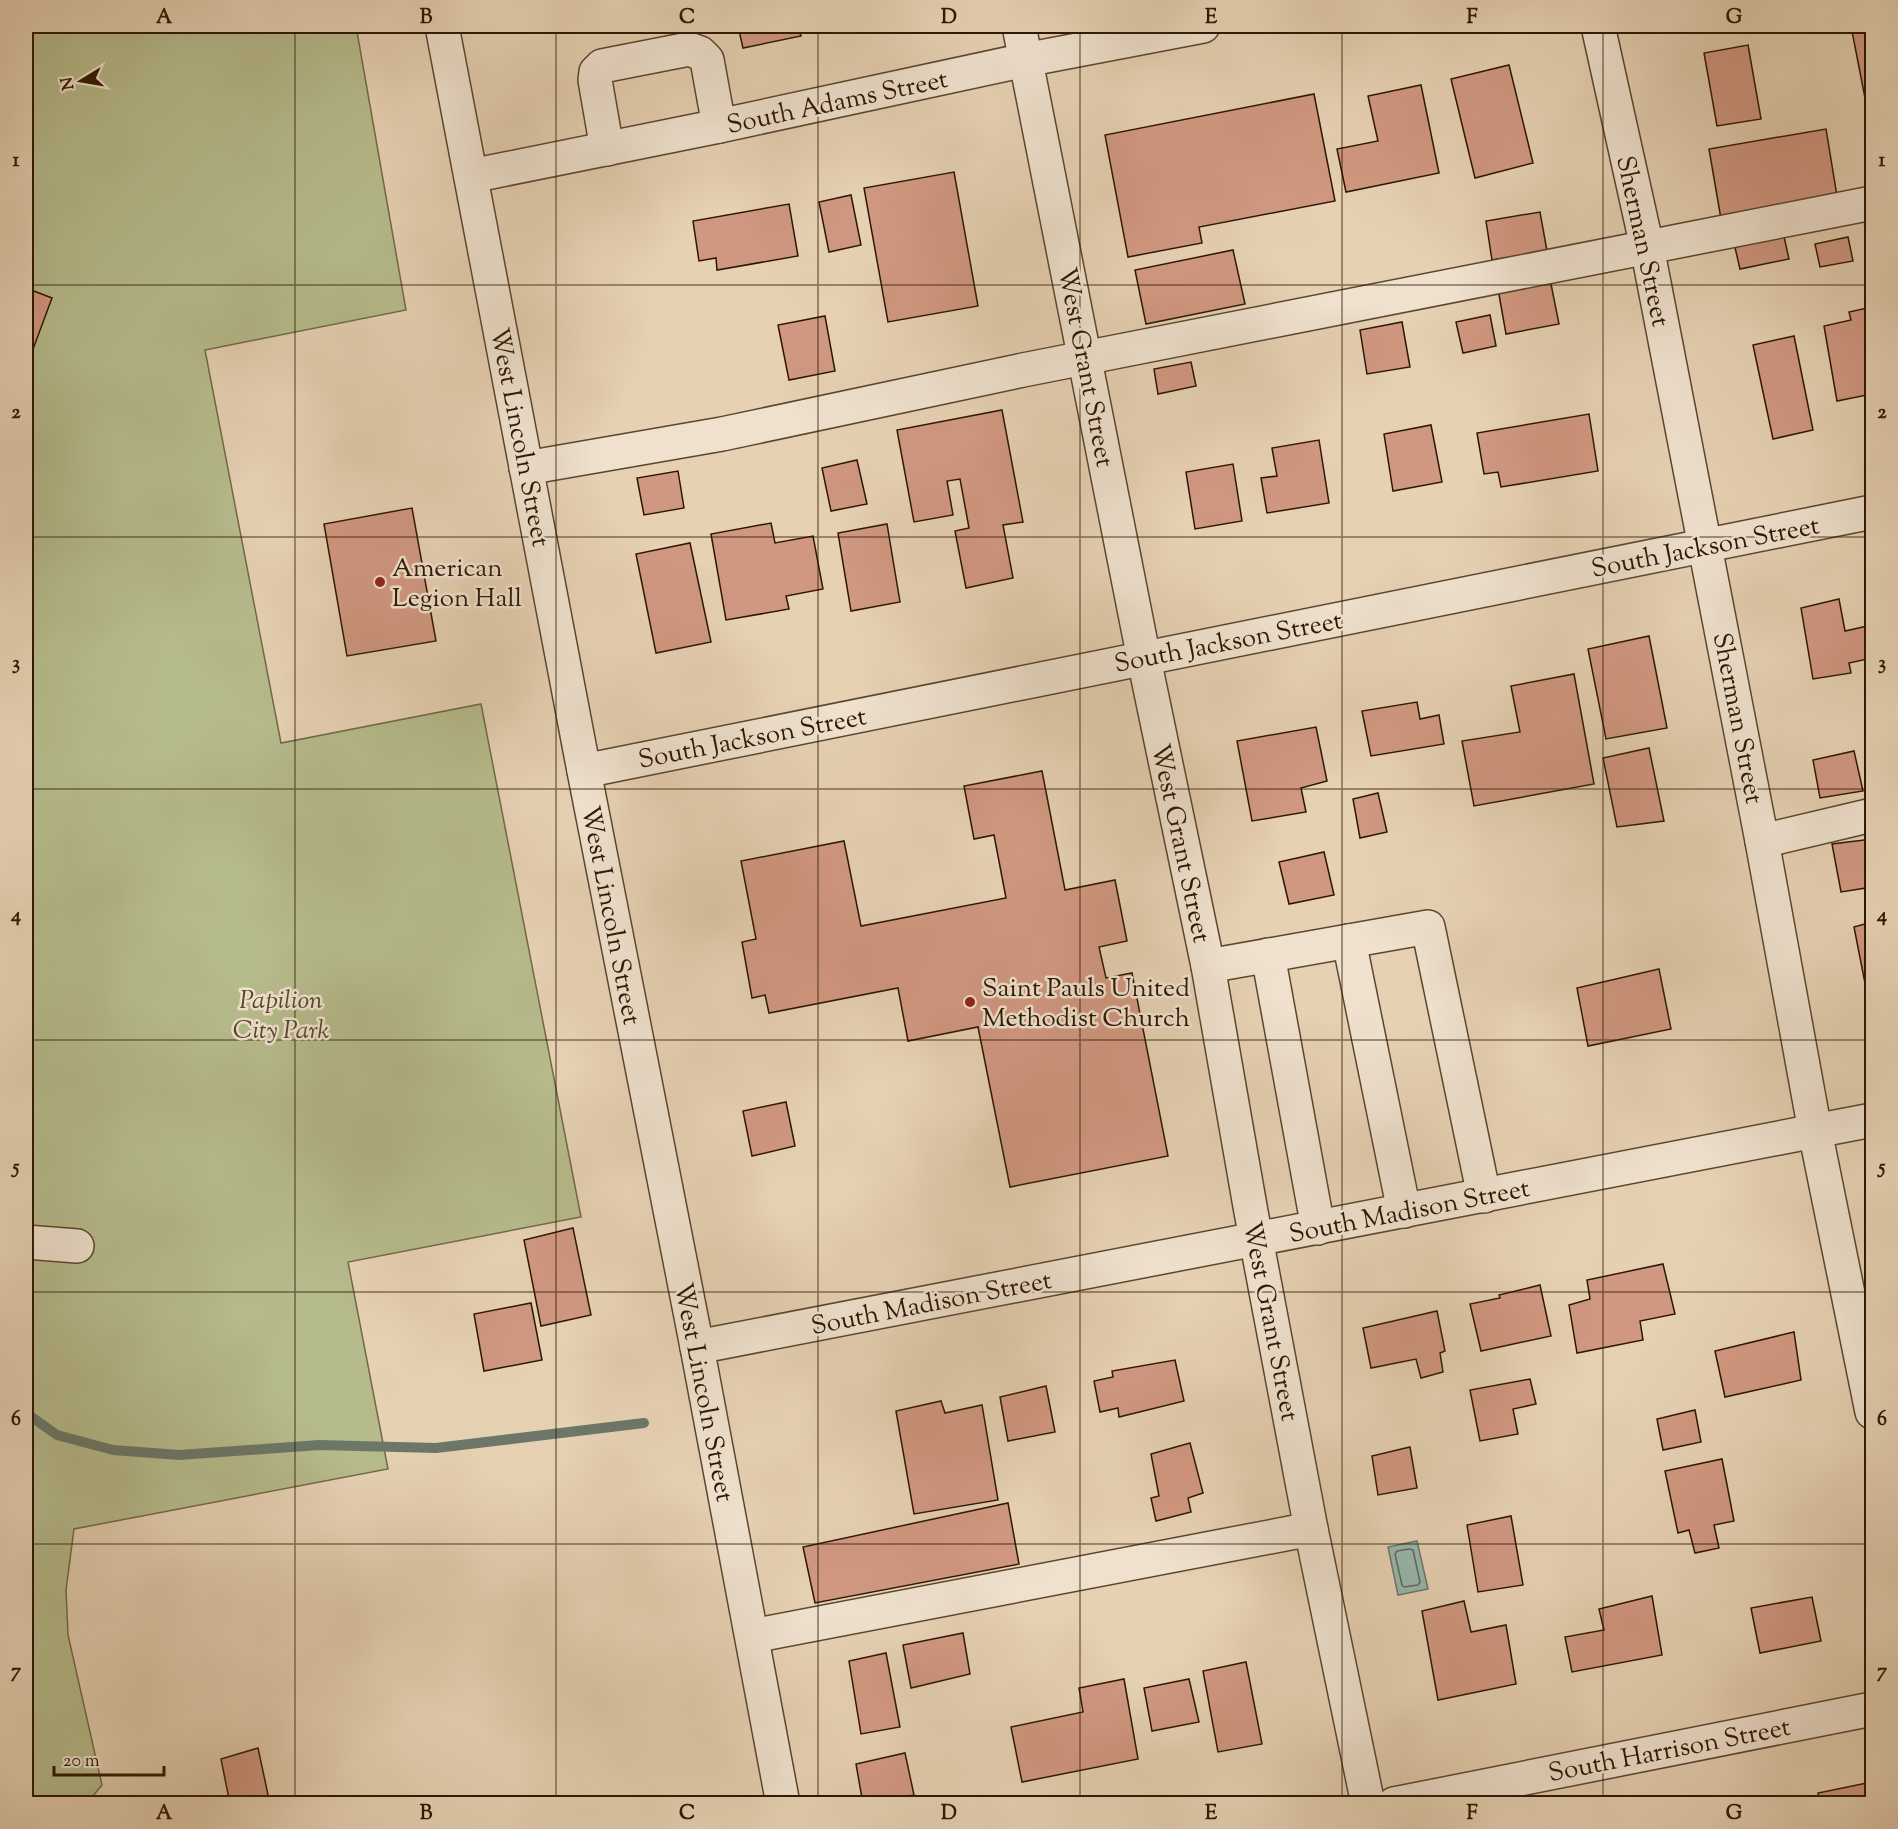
<svg xmlns="http://www.w3.org/2000/svg" width="1898" height="1829" font-family="'Sorts Mill Goudy',serif">
  <style>
    .green { fill: #b6bb8c; stroke: #726947; stroke-width: 1.5 }
    .water { fill: #96b7ae; stroke: #6c7769; stroke-width: 1.5 }
    .lines { fill: none; stroke-linecap: round; stroke-linejoin: round }
    .shore { stroke: #626758; stroke-width: 1.5 }
    .stream { stroke: #6c7769; stroke-width: 10 }
    .building { fill: #d19881; stroke: #2d1702; stroke-width: 1.5 }
    .minor-casing { stroke: #5b462e; stroke-width: 36 }
    .minor { stroke: #efe1ce; stroke-width: 33 }
    .grid { fill: none; stroke: #2d1702; stroke-width: 1.5; stroke-opacity: 0.55 }
    .poi-dot { fill: #8f2418; stroke: #efe1ce; stroke-width: 2 }
    .labels { text-anchor: middle; stroke-width: 5; stroke-linejoin: round; paint-order: stroke }
    .street-label { font-size: 26px; fill: #2d1702; stroke: #efe1ce }
    .poi-label { font-size: 26px; fill: #2d1702; stroke: #efe1ce; text-anchor: start }
    .park-label { font-size: 26px; font-style: italic; fill: #56482b; stroke: #efe1ce }
    .neatline { fill: none; stroke: #2d1702; stroke-width: 2 }
    .grid-label { font-size: 20px; text-anchor: middle; font-weight: bold; fill: #2d1702 }
  </style>
  <rect width="100%" height="100%" fill="#e6d1b3"/>
  <filter id="stains"><feTurbulence type="fractalNoise" baseFrequency=".00333" numOctaves="4"/><feColorMatrix values="0 0 0 0 .2 0 0 0 0 .09 0 0 0 0 .02 0 0 0 .5 -.17"/></filter>
  <radialGradient id="worn" r=".72"><stop offset=".6" stop-color="#630" stop-opacity="0"/><stop offset="1" stop-color="#630" stop-opacity=".3"/></radialGradient>
  <path class="green" d="M26,26h330l50,284 -201,40 76,393 200,-39 100,513 -233,45 40,207 -314,60 -8,61 2,45 34,150 -15,18 -61,1z"/>
  <path class="water" d="M1417,1541l11,48 -30,6 -10,-48z"/>
  <g class="lines">
    <path class="shore" d="M1409,1549l4,1 7,32 -2,3 -14,2 -2,-2 -7,-31 2,-3z"/>
    <path class="stream" d="M26,1413l31,22 56,15 66,5 140,-10 117,3 208,-25"/>
  </g>
  <g class="building">
    <path d="M738,26h60l3,10 -58,12z"/>
    <path d="M1851,26h21v70l-7,2z"/>
    <path d="M1748,45l13,74 -44,7 -13,-73z"/>
    <path d="M1509,65l24,98 -58,15 -24,-99z"/>
    <path d="M1421,85l18,88 -93,19 -9,-43 41,-8 -10,-45z"/>
    <path d="M1314,94l21,107 -136,26 3,16 -74,14 -23,-122z"/>
    <path d="M1826,129l11,67 -116,23 -12,-70z"/>
    <path d="M954,172l24,134 -90,16 -24,-134z"/>
    <path d="M851,195l10,50 -32,7 -10,-50z"/>
    <path d="M789,204l9,52 -81,14 -1,-12 -17,3 -6,-40z"/>
    <path d="M1540,212l7,39 -55,9 -6,-39z"/>
    <path d="M1783,232l6,27 -49,10 -6,-26z"/>
    <path d="M1848,237l5,24 -33,6 -5,-23z"/>
    <path d="M1233,250l12,54 -99,20 -11,-54z"/>
    <path d="M1550,279l9,45 -53,10 -8,-45z"/>
    <path d="M26,288l26,10 -26,70z"/>
    <path d="M1872,307v87l-35,7 -13,-75 27,-6 -2,-8z"/>
    <path d="M1490,315l6,31 -33,7 -7,-31z"/>
    <path d="M825,316l10,55 -46,9 -11,-55z"/>
    <path d="M1402,322l8,45 -43,7 -7,-44z"/>
    <path d="M1794,336l19,94 -40,9 -20,-94z"/>
    <path d="M1191,362l5,24 -38,8 -4,-25z"/>
    <path d="M1002,410l21,112 -20,3 10,53 -47,10 -11,-57 14,-3 -9,-49 -13,2 6,34 -39,7 -17,-92z"/>
    <path d="M1589,414l9,57 -97,16 -3,-15 -14,2 -7,-41z"/>
    <path d="M1431,425l11,57 -49,9 -9,-57z"/>
    <path d="M1319,440l10,63 -62,10 -6,-35 16,-2 -5,-28z"/>
    <path d="M857,460l10,44 -36,7 -9,-43z"/>
    <path d="M1233,464l9,57 -47,8 -9,-57z"/>
    <path d="M678,471l6,37 -40,7 -7,-37z"/>
    <path d="M412,508l24,133 -89,15 -23,-132z"/>
    <path d="M771,523l4,20 38,-7 10,53 -37,7 3,13 -63,11 -15,-86z"/>
    <path d="M887,524l13,78 -49,9 -13,-78z"/>
    <path d="M690,543l21,99 -55,11 -20,-99z"/>
    <path d="M1839,599l6,32 27,-6v33l-23,5 2,10 -38,6 -12,-71z"/>
    <path d="M1649,636l18,92 -61,11 -18,-90z"/>
    <path d="M1574,674l20,110 -120,22 -12,-65 58,-9 -9,-46z"/>
    <path d="M1417,702l3,17 19,-4 5,29 -73,12 -9,-45z"/>
    <path d="M1316,727l11,54 -26,7 5,24 -54,9 -15,-80z"/>
    <path d="M1649,748l15,73 -47,6 -14,-69z"/>
    <path d="M1854,751l9,40 -43,7 -7,-38z"/>
    <path d="M1042,771l23,119 50,-10 12,61 -28,6 7,31 26,-5 36,183 -158,31 -32,-160 -70,14 -10,-53 -129,25 -4,-18 -13,3 -10,-56 14,-3 -15,-78 103,-20 17,85 145,-28 -12,-63 -20,4 -10,-53z"/>
    <path d="M1378,793l9,39 -27,6 -7,-39z"/>
    <path d="M1872,839v48l-31,5 -9,-48z"/>
    <path d="M1324,852l10,43 -45,9 -10,-42z"/>
    <path d="M1872,922v97l-18,-92z"/>
    <path d="M1659,969l12,60 -83,17 -11,-58z"/>
    <path d="M786,1102l9,44 -43,10 -9,-45z"/>
    <path d="M573,1228l18,87 -50,11 -17,-86z"/>
    <path d="M1663,1264l12,50 -35,7 3,19 -66,13 -8,-48 21,-6 -3,-19z"/>
    <path d="M1540,1285l11,51 -70,15 -11,-47 30,-6 -1,-3z"/>
    <path d="M531,1303l11,57 -58,11 -10,-57z"/>
    <path d="M1437,1311l8,40 -5,2 3,19 -22,6 -5,-19 -45,9 -8,-40z"/>
    <path d="M1794,1332l7,48 -76,17 -10,-46z"/>
    <path d="M1175,1360l9,41 -65,16 -1,-9 -18,4 -6,-31 19,-4 -1,-6z"/>
    <path d="M1530,1379l6,25 -23,5 5,25 -38,7 -10,-51z"/>
    <path d="M1046,1386l9,46 -47,9 -8,-44z"/>
    <path d="M941,1401l4,12 37,-8 16,95 -84,14 -18,-103z"/>
    <path d="M1695,1410l6,32 -38,8 -6,-31z"/>
    <path d="M1190,1443l13,50 -15,5 3,14 -35,9 -5,-23 8,-2 -8,-42z"/>
    <path d="M1410,1447l7,41 -39,7 -6,-39z"/>
    <path d="M1722,1459l12,62 -20,4 5,23 -24,5 -6,-23 -11,3 -13,-62z"/>
    <path d="M1008,1503l11,61 -204,39 -12,-56z"/>
    <path d="M1511,1516l12,69 -45,7 -11,-67z"/>
    <path d="M1652,1596l10,59 -90,17 -7,-35 39,-7 -5,-21z"/>
    <path d="M1812,1597l9,44 -61,12 -9,-45z"/>
    <path d="M1464,1601l7,31 35,-7 10,59 -78,16 -16,-89z"/>
    <path d="M963,1633l7,41 -59,14 -8,-43z"/>
    <path d="M886,1653l14,74 -39,7 -12,-73z"/>
    <path d="M1246,1662l16,82 -44,8 -15,-81z"/>
    <path d="M1124,1679l14,80 -116,23 -11,-55 72,-15 -4,-24z"/>
    <path d="M1189,1679l10,43 -47,9 -8,-43z"/>
    <path d="M258,1748l12,56h-40l-9,-45z"/>
    <path d="M905,1753l9,42 -42,9h-9l-7,-40z"/>
    <path d="M1872,1782v22h-52l-2,-11z"/>
  </g>
  <g class="lines">
    <g class="minor-casing">
      <g id="minor">
        <path d="M442,26l142,745 113,576 86,457"/>
        <path d="M1019,26l125,633 64,307 43,246 60,317 57,275"/>
        <path d="M1598,26l49,221 115,594 53,290 57,281"/>
        <path d="M607,149l-12,-69 1,-8 6,-6 87,-17 11,4 7,7 12,66"/>
        <path d="M471,176l248,-50 306,-66 178,-34"/>
        <path d="M526,468l196,-34 301,-64 849,-167"/>
        <path d="M584,771l1288,-259"/>
        <path d="M1762,841l110,-26"/>
        <path d="M1349,941l55,270"/>
        <path d="M1268,955l50,273"/>
        <path d="M1208,966l220,-39 56,269"/>
        <path d="M26,1242l51,4"/>
        <path d="M697,1347l1175,-227"/>
        <path d="M752,1636l559,-107"/>
        <path d="M1394,1804l478,-95"/>
      </g>
    </g>
    <use href="#minor" class="minor"/>
  </g>
  <path class="grid" d="M295,26v1778M556,26v1778M818,26v1778M1080,26v1778M1342,26v1778M1603,26v1778M26,285h1846M26,537h1846M26,789h1846M26,1040h1846M26,1292h1846M26,1544h1846"/>
  <g class="poi-dot">
    <circle cx="380" cy="582" r="6"/>
    <circle cx="970" cy="1002" r="6"/>
  </g>
  <g class="labels">
    <g class="street-label">
      <text transform="translate(837 101) rotate(-12)" y="9">South Adams Street</text>
      <text transform="translate(1644 241) rotate(78)" y="9">Sherman Street</text>
      <text transform="translate(1087 367) rotate(79)" y="9">West Grant Street</text>
      <text transform="translate(521 437) rotate(79)" y="9">West Lincoln Street</text>
      <text transform="translate(1705 546) rotate(-11)" y="9">South Jackson Street</text>
      <text transform="translate(1228 641) rotate(-11)" y="9">South Jackson Street</text>
      <text transform="translate(1739 718) rotate(79)" y="9">Sherman Street</text>
      <text transform="translate(752 737) rotate(-11)" y="9">South Jackson Street</text>
      <text transform="translate(1182 843) rotate(78)" y="9">West Grant Street</text>
      <text transform="translate(612 915) rotate(79)" y="9">West Lincoln Street</text>
      <text transform="translate(1409 1210) rotate(-11)" y="9">South Madison Street</text>
      <text transform="translate(931 1302) rotate(-11)" y="9">South Madison Street</text>
      <text transform="translate(1272 1321) rotate(79)" y="9">West Grant Street</text>
      <text transform="translate(705 1392) rotate(79)" y="9">West Lincoln Street</text>
      <text transform="translate(1669 1749) rotate(-11)" y="9">South Harrison Street</text>
    </g>
    <g class="poi-label">
      <text x="392" y="576">American<tspan x="392" dy="30">Legion Hall</tspan></text>
      <text x="982" y="996">Saint Pauls United<tspan x="982" dy="30">Methodist Church</tspan></text>
    </g>
    <g class="park-label">
      <text x="281" y="1008">Papilion<tspan x="281" dy="30">City Park</tspan></text>
    </g>
  </g>
  <rect width="1898" height="1829" fill="none" stroke="#e6d1b3" stroke-width="66"/>
  <g transform="translate(81 81) rotate(259)" stroke="#efe1ce" stroke-width="4.5" paint-order="stroke">
  <path d="M0-4.5L10 22L0 15L-10 22Z" fill="#2d1702"/>
  <text y="-9" font-size="16" font-weight="bold" text-anchor="middle" fill="#2d1702">N</text>
  </g>
  <path d="M54 1766v9h110v-9" fill="none" stroke="#2d1702" stroke-width="3"/>
  <text x="63" y="1766" font-size="18" fill="#2d1702" stroke="#efe1ce" stroke-width="4.5" paint-order="stroke">20 m</text>
  <rect x="33" y="33" width="1832" height="1763" class="neatline"/>
  <g class="grid-label">
    <text x="164" y="23">A</text>
    <text x="426" y="23">B</text>
    <text x="687" y="23">C</text>
    <text x="949" y="23">D</text>
    <text x="1211" y="23">E</text>
    <text x="1472" y="23">F</text>
    <text x="1734" y="23">G</text>
    <text x="16" y="166">1</text>
    <text x="1882" y="166">1</text>
    <text x="16" y="418">2</text>
    <text x="1882" y="418">2</text>
    <text x="16" y="669">3</text>
    <text x="1882" y="669">3</text>
    <text x="16" y="921">4</text>
    <text x="1882" y="921">4</text>
    <text x="16" y="1173">5</text>
    <text x="1882" y="1173">5</text>
    <text x="16" y="1425">6</text>
    <text x="1882" y="1425">6</text>
    <text x="16" y="1677">7</text>
    <text x="1882" y="1677">7</text>
    <text x="164" y="1819">A</text>
    <text x="426" y="1819">B</text>
    <text x="687" y="1819">C</text>
    <text x="949" y="1819">D</text>
    <text x="1211" y="1819">E</text>
    <text x="1472" y="1819">F</text>
    <text x="1734" y="1819">G</text>
  </g>
  <rect width="100%" height="100%" filter="url(#stains)"/>
  <rect width="100%" height="100%" fill="url(#worn)"/>
</svg>
